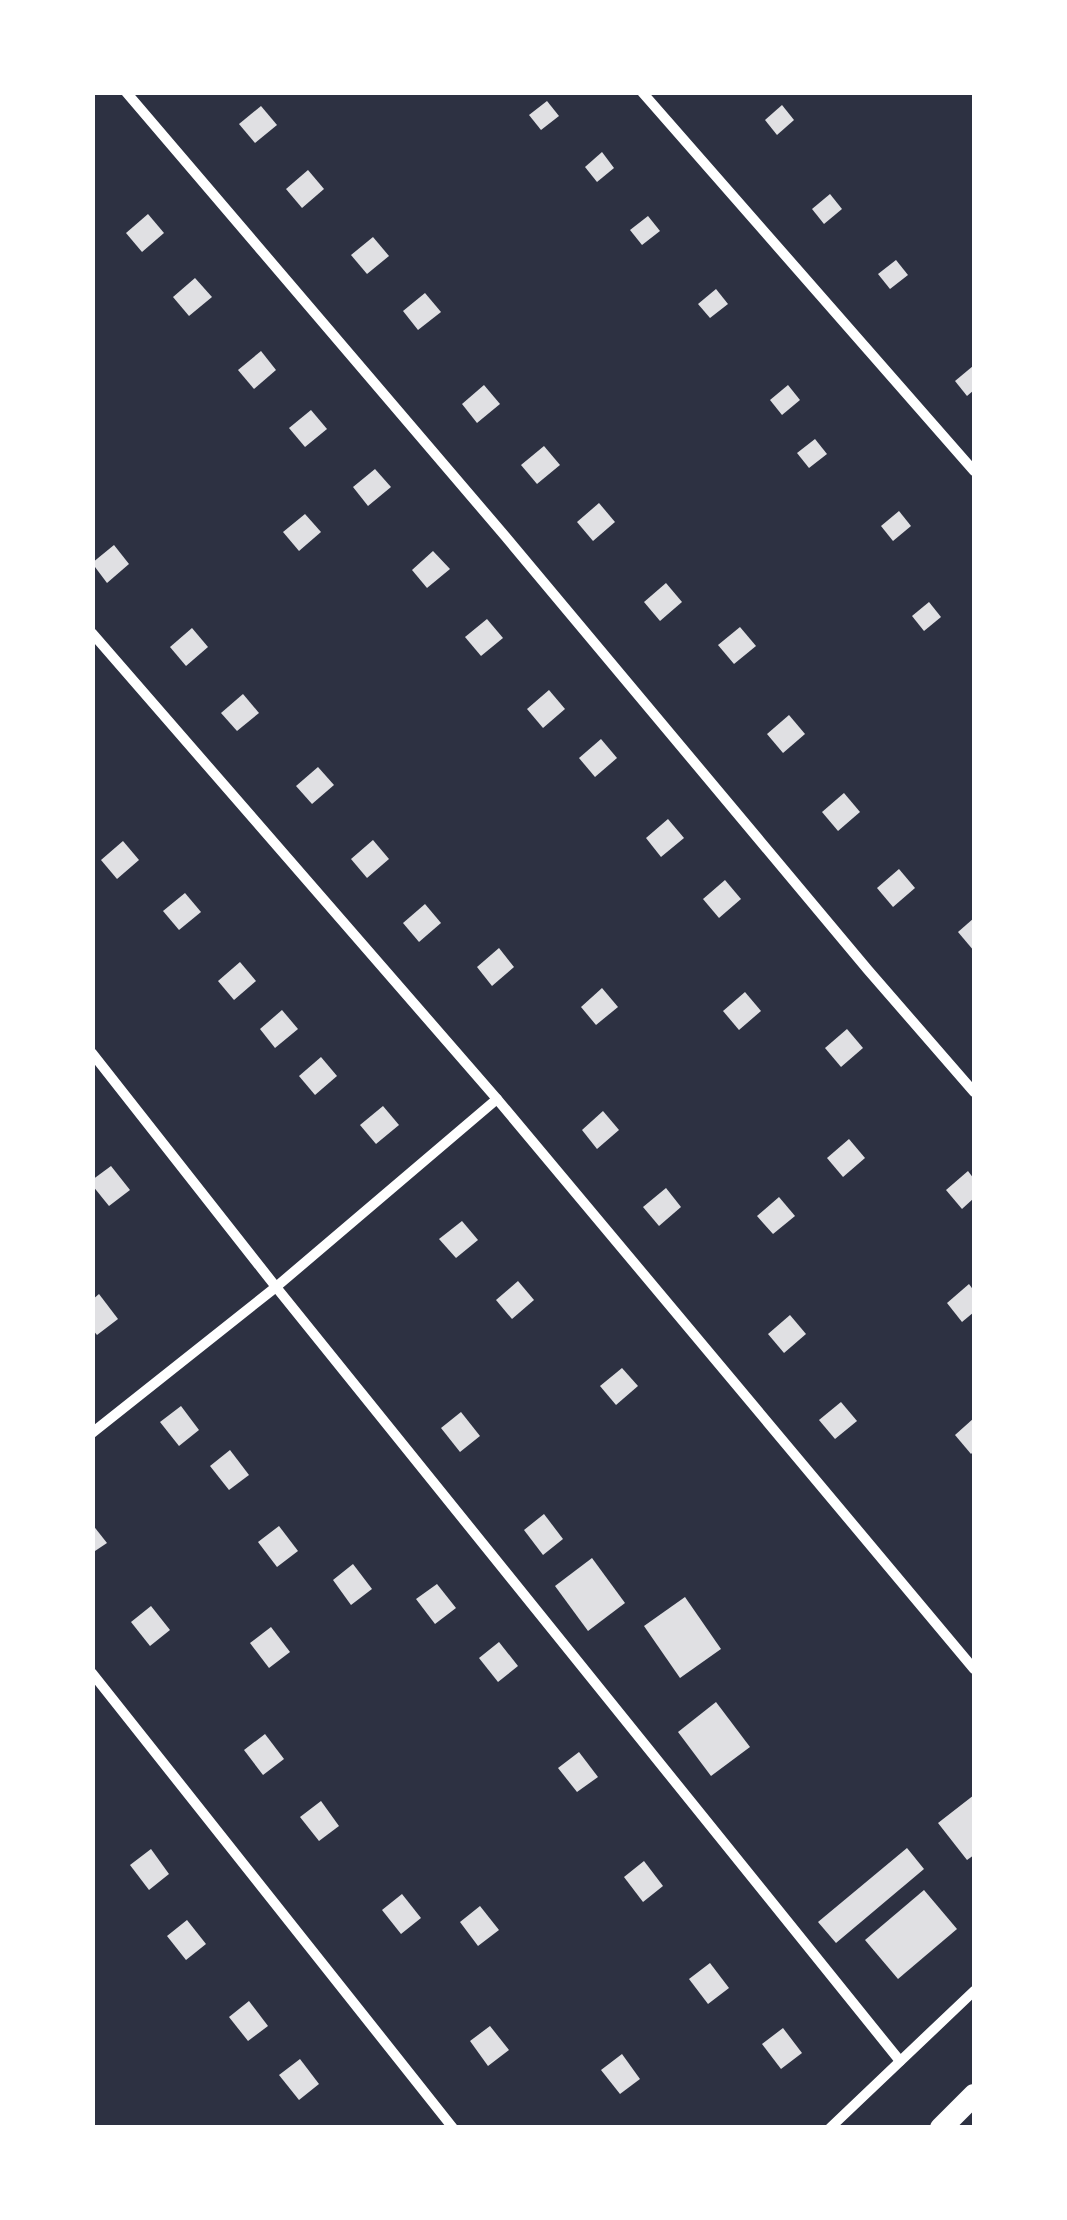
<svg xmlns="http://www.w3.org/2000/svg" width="1067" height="2220" font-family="'Noto Sans',sans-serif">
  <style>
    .building { fill: #e0e0e3 }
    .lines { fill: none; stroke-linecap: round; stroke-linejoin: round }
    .minor { stroke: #fff; stroke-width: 10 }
    .trunk { stroke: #fff; stroke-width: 22 }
  </style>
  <rect width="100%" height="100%" fill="#2d3142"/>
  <g class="building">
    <path d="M547,101l12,15 -18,14 -12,-15z"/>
    <path d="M782,105l12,15 -17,15 -12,-15z"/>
    <path d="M261,106l16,19 -22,18 -16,-19z"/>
    <path d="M602,152l12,16 -17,14 -12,-15z"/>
    <path d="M308,170l16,19 -22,19 -16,-19z"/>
    <path d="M830,194l12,15 -18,15 -12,-15z"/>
    <path d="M148,214l16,19 -22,19 -16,-19z"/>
    <path d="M648,216l12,15 -18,14 -12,-15z"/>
    <path d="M373,237l16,19 -22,18 -16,-19z"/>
    <path d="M896,260l12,15 -18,14 -12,-15z"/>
    <path d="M195,278l17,19 -23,19 -16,-19z"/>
    <path d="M716,289l12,15 -18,14 -12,-14z"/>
    <path d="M425,293l16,19 -23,18 -15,-19z"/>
    <path d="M261,351l15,19 -22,19 -16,-19z"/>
    <path d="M973,366l1,24 -7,6 -12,-15z"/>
    <path d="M484,385l16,19 -23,19 -15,-19z"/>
    <path d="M788,385l12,15 -18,15 -12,-15z"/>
    <path d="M311,410l16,19 -22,18 -16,-19z"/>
    <path d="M815,439l12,15 -18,14 -12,-15z"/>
    <path d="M544,446l16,19 -23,19 -16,-19z"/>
    <path d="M375,469l16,18 -23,19 -15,-19z"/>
    <path d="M599,503l16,19 -22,19 -16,-19z"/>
    <path d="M899,511l12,15 -18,15 -12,-15z"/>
    <path d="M305,514l16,18 -22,19 -16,-19z"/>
    <path d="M114,545l15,19 -22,19 -15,-20z"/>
    <path d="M433,551l17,18 -23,19 -15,-18z"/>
    <path d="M666,583l16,19 -22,19 -16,-19z"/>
    <path d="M929,602l12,15 -17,14 -12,-15z"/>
    <path d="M487,619l16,19 -22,18 -16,-19z"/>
    <path d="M740,627l16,19 -22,18 -16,-19z"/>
    <path d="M192,628l16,19 -22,19 -16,-19z"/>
    <path d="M549,690l16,19 -22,19 -16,-19z"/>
    <path d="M243,694l16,19 -22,18 -16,-18z"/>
    <path d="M789,715l16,19 -22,19 -16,-19z"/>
    <path d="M601,739l16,19 -22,19 -16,-19z"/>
    <path d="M318,767l16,18 -22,19 -16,-18z"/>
    <path d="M844,793l16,19 -22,19 -16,-19z"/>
    <path d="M668,819l16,19 -23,19 -15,-19z"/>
    <path d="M373,840l16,19 -22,19 -16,-19z"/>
    <path d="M123,841l16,19 -22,19 -16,-19z"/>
    <path d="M899,869l16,19 -22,19 -16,-19z"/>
    <path d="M725,880l16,19 -22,19 -16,-19z"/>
    <path d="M185,893l16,19 -22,18 -16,-19z"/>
    <path d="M425,904l16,19 -22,19 -16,-19z"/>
    <path d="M974,918v33l-16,-19z"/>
    <path d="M499,948l15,19 -22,19 -15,-19z"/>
    <path d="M240,962l16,19 -22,19 -16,-19z"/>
    <path d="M602,988l16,19 -22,18 -15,-18z"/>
    <path d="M745,992l16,19 -22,19 -16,-19z"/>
    <path d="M282,1010l16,19 -23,19 -15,-19z"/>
    <path d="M847,1029l16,19 -22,19 -16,-19z"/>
    <path d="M321,1057l16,19 -22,19 -16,-19z"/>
    <path d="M383,1106l16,19 -23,19 -16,-19z"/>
    <path d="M603,1111l16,19 -22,19 -15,-19z"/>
    <path d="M849,1139l16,19 -22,19 -16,-19z"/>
    <path d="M111,1166l19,24 -21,16 -17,-21v-5z"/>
    <path d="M968,1171l6,8v19l-12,11 -16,-19z"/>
    <path d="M666,1188l15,19 -22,19 -16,-19z"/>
    <path d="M779,1197l16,19 -22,18 -16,-18z"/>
    <path d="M462,1221l16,19 -22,18 -17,-19z"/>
    <path d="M518,1281l16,19 -22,19 -16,-19z"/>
    <path d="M969,1284l5,7v21l-12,10 -15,-19z"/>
    <path d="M99,1294l19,25 -21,16 -5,-6v-29z"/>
    <path d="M790,1315l16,19 -22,19 -16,-19z"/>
    <path d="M622,1368l16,18 -22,19 -16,-19z"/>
    <path d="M841,1402l16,19 -22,18 -16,-19z"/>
    <path d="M181,1406l18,24 -20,16 -19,-24z"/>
    <path d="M461,1412l19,24 -20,16 -19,-24z"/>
    <path d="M974,1418v33l-3,3 -16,-19z"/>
    <path d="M230,1450l19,25 -20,15 -19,-24z"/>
    <path d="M544,1514l19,25 -20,16 -19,-25z"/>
    <path d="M92,1524l15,19 -15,10z"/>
    <path d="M279,1526l19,25 -21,16 -19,-25z"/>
    <path d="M592,1558l33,45 -37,28 -33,-45z"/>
    <path d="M353,1564l19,25 -21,16 -18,-25z"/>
    <path d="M437,1584l19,24 -21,16 -19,-25z"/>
    <path d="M685,1597l36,52 -41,29 -36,-52z"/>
    <path d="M151,1606l19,24 -20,16 -19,-24z"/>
    <path d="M271,1627l19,25 -21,16 -19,-25z"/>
    <path d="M499,1642l19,24 -20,16 -19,-24z"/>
    <path d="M716,1702l34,45 -39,29 -33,-44z"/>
    <path d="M265,1734l19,25 -21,16 -19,-25z"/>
    <path d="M579,1752l19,25 -21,15 -19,-24z"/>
    <path d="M974,1795v60l-7,5 -29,-37z"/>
    <path d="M321,1801l18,25 -20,15 -19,-24z"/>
    <path d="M907,1848l17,21 -88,74 -18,-21z"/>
    <path d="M151,1849l18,25 -20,16 -19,-25z"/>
    <path d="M644,1861l19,25 -20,16 -19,-25z"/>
    <path d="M924,1890l33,39 -59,50 -33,-39z"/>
    <path d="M402,1894l19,24 -20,16 -19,-24z"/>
    <path d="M480,1906l19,24 -21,16 -18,-24z"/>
    <path d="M187,1920l19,24 -20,16 -19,-24z"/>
    <path d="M710,1963l19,25 -21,16 -19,-25z"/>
    <path d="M249,2001l19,25 -20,15 -19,-24z"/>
    <path d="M490,2026l19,24 -21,16 -18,-25z"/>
    <path d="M783,2028l19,25 -21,16 -19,-25z"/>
    <path d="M622,2054l18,25 -20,15 -19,-24z"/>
    <path d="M300,2059l19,25 -20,16 -20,-25z"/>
  </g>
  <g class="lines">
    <g class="minor">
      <path d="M126,92l379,444 363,434 106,122"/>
      <path d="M642,92l332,379"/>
      <path d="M92,633l405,466 477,570"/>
      <path d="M92,1053l184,234 624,774"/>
      <path d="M92,1433l184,-146 221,-188"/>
      <path d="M92,1673l361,455"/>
      <path d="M830,2128l144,-137"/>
    </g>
    <path class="trunk" d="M941,2128l33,-33"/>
  </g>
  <rect width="1067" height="2220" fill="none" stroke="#ffffff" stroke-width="190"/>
</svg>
